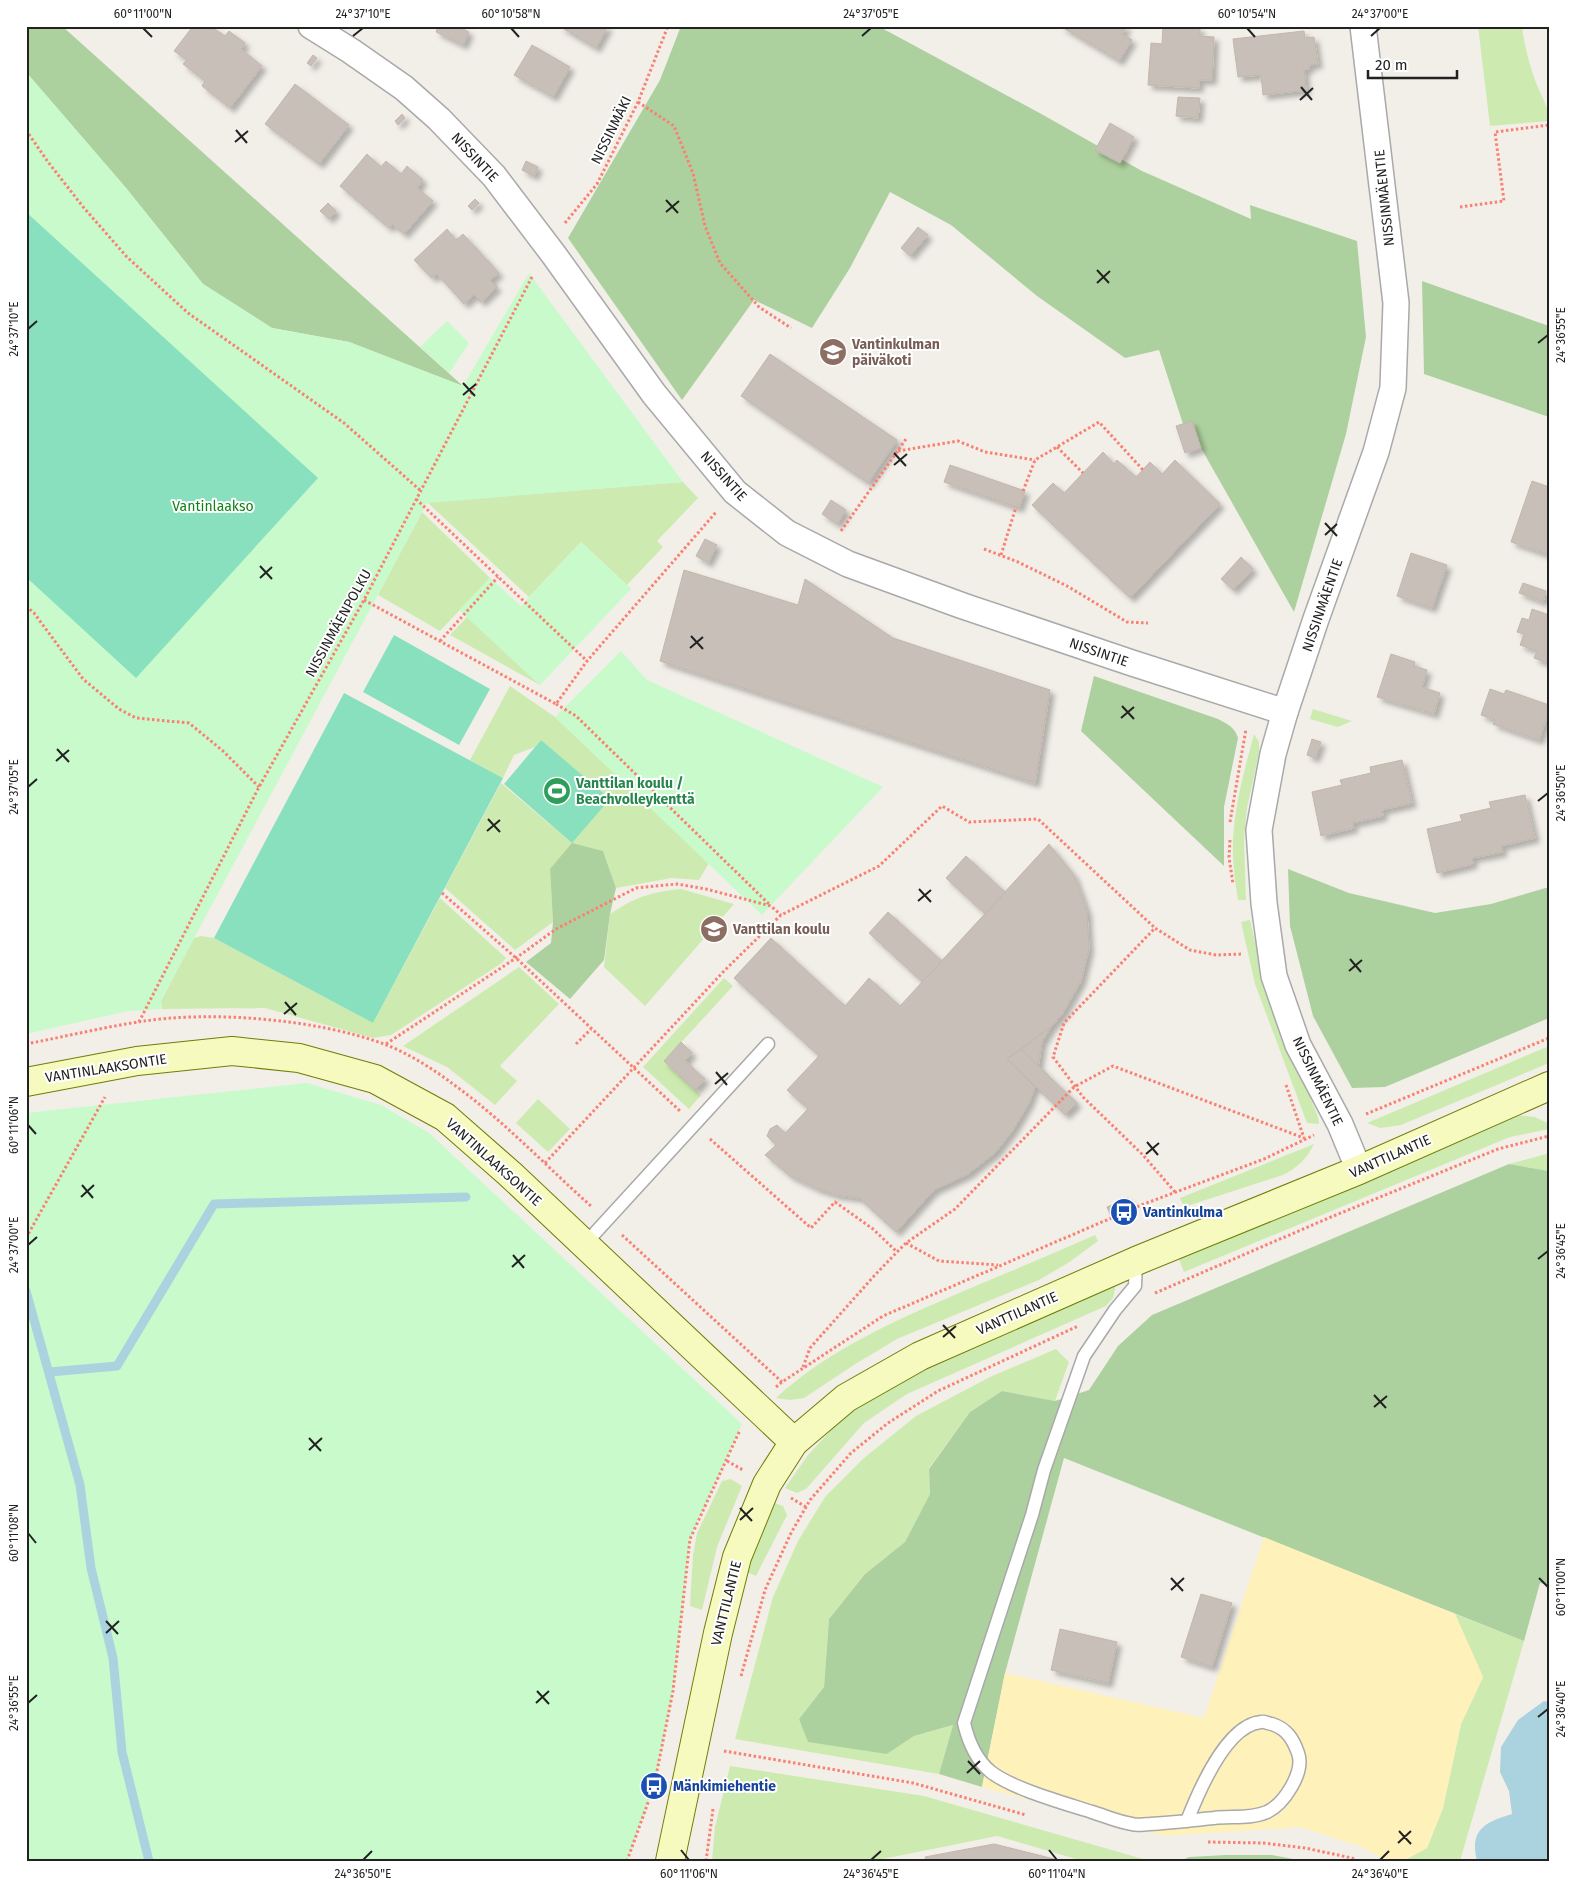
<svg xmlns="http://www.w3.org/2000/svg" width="1575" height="1887" font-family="'Fira Sans',sans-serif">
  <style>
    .grass { fill: #cdebb0 }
    .forest { fill: #add19e }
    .sand { fill: #fff1ba }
    .park { fill: #c8facc }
    .pitch { fill: #88e0be }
    .water { fill: #aad3df }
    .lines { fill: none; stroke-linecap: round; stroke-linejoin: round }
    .stream { stroke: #aad3df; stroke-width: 9 }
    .building { fill: #c7bfb8; stroke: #c4b6ab; filter: url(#shadow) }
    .lane-casing { stroke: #a9a9a9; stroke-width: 15 }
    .street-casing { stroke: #a9a9a9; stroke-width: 28 }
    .secondary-casing { stroke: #707d05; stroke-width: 30 }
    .path { stroke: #fa8072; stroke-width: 3; stroke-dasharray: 2.5 2.5; stroke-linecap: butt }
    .lane { stroke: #fff; stroke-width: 12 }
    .street { stroke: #fff; stroke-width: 25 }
    .secondary { stroke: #f7fabf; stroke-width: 28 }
    .ticks { fill: none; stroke: #222; stroke-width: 2 }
    .labels { text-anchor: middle; stroke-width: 4; stroke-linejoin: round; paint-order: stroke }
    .street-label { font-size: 14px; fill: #222; stroke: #fff }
    .education-label { font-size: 14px; font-weight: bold; fill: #785e54; stroke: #fff; text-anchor: start }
    .park-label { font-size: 14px; fill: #0c8416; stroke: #fff }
    .leisure-label { font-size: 14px; font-weight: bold; fill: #27864d; stroke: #fff; text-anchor: start }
    .transit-label { font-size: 14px; font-weight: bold; fill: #164399; stroke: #fff; text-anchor: start }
    .neatline { fill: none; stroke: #222; stroke-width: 2 }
    .ticks-label { font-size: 12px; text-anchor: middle; fill: #222 }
  </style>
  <defs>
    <filter id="shadow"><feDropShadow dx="4.5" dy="4.5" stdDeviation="2.5" flood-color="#0004"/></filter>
  </defs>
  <rect width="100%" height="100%" fill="#f2efe9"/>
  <g class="grass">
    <path d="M1478,26h44c2,18 7,37 13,54 5,14 14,26 14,41l-59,5z"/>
    <path d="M683,482l15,16 -41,43 6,6 -36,38 -46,-43 -52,55 -102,-95z"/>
    <path d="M422,512l68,66 -50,53 -62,-36z"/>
    <path d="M467,617l73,68 -90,-50z"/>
    <path d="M510,686l45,31 154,146 -10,17 -27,-2 -56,10 -13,-37 -53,18 3,53 -38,28 -70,-62 56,-105 71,60 -31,-103 -6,7 -21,8 -11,23 -33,-18z"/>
    <path d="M1313,709l39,12 -14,6 -28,-8z"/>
    <path d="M1254,734l5,8v11l-12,55 -3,32 2,60h-8c-4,-24 -7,-49 -4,-73 3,-31 12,-63 20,-93z"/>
    <path d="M681,889l53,15 -89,102 -41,-39 6,-53c25,-17 41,-22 71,-25z"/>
    <path d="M440,898l66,60 -4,5 -111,72 -18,3 -108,-30 -103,1 -1,-8 33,-63 7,-2 13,2 159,85z"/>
    <path d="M1250,920l14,61 54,136 1,7 -12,-1 -52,-139 -14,-62z"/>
    <path d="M519,967l40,37 -59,62 17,15 -22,24 -48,-38 -44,-21z"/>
    <path d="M724,978l9,8 -69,75 37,34 -12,14 -46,-42z"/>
    <path d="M1549,1046v17l-148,62 -21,3 -13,-5z"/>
    <path d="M538,1099l32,30 -22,23 -32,-29z"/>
    <path d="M1516,1115l19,2 14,7v5l-39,8 -326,135 -5,-13z"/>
    <path d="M1314,1144c-7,15 -17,24 -31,31l-99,32 -4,-9z"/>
    <path d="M1546,1154h3v17l-40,-7z"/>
    <path d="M1095,1235l3,6 -30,22 -29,17 -142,59 -40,24 -53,35 -14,2 -14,-2c54,-50 123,-79 190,-108 43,-18 86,-36 129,-55z"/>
    <path d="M1116,1284l-3,14 -7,8 -199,88 -43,29 -58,66 -9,4 -12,-5 23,-33 27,-29 27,-24 68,-38z"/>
    <path d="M1056,1349l13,13 -14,39 -53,-10 -32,21 -41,56 1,26 -25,48 -40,32 -36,45 -5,68 -25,32 88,35 27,-18 39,-11 -14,49 -204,-35 38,-142 25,-56 27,-44 39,-39 52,-42 74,-39z"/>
    <path d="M731,1479l11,7 -25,61 -15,63 -12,-4 3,-51 4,-22 25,-52z"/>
    <path d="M775,1503l8,3 4,9 -31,61 -9,-4 14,-42z"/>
    <path d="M1455,1614l69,27 -64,220h-57l24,-13 16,-40 18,-84 22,-47z"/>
    <path d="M730,1766l194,30 226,65h-67l-86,-25 -124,25h-161l3,-34z"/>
  </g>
  <g class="forest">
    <path d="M26,26h36l401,360 -114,-44 -77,-14 -69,-44 -77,-96 -100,-116z"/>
    <path d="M681,26h197l167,90 97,55 109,48 -1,-14 107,36 9,96 -20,97 -52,178 -93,-164 -9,-27 -9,3 -24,-74 -34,8 -88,-62 -86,-71 -61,-33 -40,76 -38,60 -58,-28 -72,100 -114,-162 92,-158z"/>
    <path d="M1422,281l127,45v91l-125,-43z"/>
    <path d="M1094,676l124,43c9,5 17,8 20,19l-14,69v59l-143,-135z"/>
    <path d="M572,843l31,8 13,37 -6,26 -6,46 -34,39 -44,-37 25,-19 2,-21 -3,-53z"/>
    <path d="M1288,869l61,24 86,20 56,-9 58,-17v131l-164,69 -33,1 -39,-72 -23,-90z"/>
    <path d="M1509,1164l40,7v414l-9,-2 -16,58 -460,-183 -59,215 -23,114 -43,-13 14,-49 -39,11 -27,18 -79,-12 -9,-23 25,-32 5,-68 36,-45 40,-32 25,-48 -1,-25 41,-57 32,-21 53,10 34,-11 29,-44 34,-31z"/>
    <path d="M1226,1855h46l32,6h-124l9,-4z"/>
  </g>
  <path class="sand" d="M1264,1537l191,77 28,63 -22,47 -18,84 -16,40 -24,13h-15l-26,-14 -62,-20 -136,9 -182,-49 23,-114 199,45z"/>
  <g class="park">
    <path d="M26,72l100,116 77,96 69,44 77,14 114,44 66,-113 154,209 -256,21 -266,497 1,9 -34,2 -102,23z"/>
    <path d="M447,321l22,22 -20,30 -29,-26z"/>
    <path d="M581,542l50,47 -91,96 -81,-75 31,-32 31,28z"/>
    <path d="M621,651l26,29 236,107 -121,128 -207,-198z"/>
    <path d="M307,1083l74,22 48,28 313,291 -52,115 -17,152 -19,95 -27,75h-601v-748z"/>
  </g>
  <g class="pitch">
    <path d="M26,212l292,266 -182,200 -110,-101z"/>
    <path d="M394,635l96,54 -31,56 -96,-53z"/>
    <path d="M344,693l159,85 -130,245 -159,-85z"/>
    <path d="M541,740l69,59 -38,44 -68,-59z"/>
  </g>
  <path class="water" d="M1544,1701l5,1v159h-72c-8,-32 9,-39 35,-47l-3,-23 -9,-19 1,-25 17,-27z"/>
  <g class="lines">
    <g class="stream">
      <path d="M26,1291l54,194 11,83 22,90 9,94 27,109"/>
      <path d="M50,1372l67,-6 97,-162 252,-7"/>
    </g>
  </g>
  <g class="building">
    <path d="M193,26h12l5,4 2,-3 13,9 4,-5 16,12 -4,6 21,17 -32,42 -28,-22 3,-5 -22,-17 4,-4 -13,-9z"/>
    <path d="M438,26h19l12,6 -6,13 -27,-13z"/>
    <path d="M559,26h49l-12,22z"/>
    <path d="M1060,26h67l-5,8 10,6 -13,21z"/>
    <path d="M1163,26l37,2v8l14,1 -2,43h-13v8l-51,-3 3,-42 11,1z"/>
    <path d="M1304,31l1,7 9,-1 4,27 -9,1v4h-5l2,21 -43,5 -2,-20 -23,2 -5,-38z"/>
    <path d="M532,45l38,22 -17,30 -39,-22z"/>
    <path d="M313,55l4,3 -6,8 -4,-3z"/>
    <path d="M295,84l54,41 -30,39 -54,-40z"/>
    <path d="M1178,97l22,1 -2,20 -22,-2z"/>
    <path d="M402,114l3,4 -7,7 -3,-4z"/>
    <path d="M1110,123l24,14 -14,26 -25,-13z"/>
    <path d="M367,154l14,13 5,-6 15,13 6,-8 16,14 -6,8 16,13 -29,33 -12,-10 -3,4 -49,-42z"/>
    <path d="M526,161l12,6 -4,9 -12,-6z"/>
    <path d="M475,199l4,4 -7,7 -4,-4z"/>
    <path d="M328,203l8,8 -7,8 -9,-8z"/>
    <path d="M918,227l10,8 -18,21 -9,-8z"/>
    <path d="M447,229l9,11 7,-6 36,39 -9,7 7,7 -16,15 -7,-7 -10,9 -27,-30 -5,4 -18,-18z"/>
    <path d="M770,354l127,86 -29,43 -127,-87z"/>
    <path d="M1192,421l9,27 -16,5 -9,-27z"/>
    <path d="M1103,452l11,12 3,-4 19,17 14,-15 12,12 13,-14 45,44 -90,94 -98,-93 21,-22 11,10z"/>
    <path d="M950,465l75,26 -6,17 -75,-26z"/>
    <path d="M1532,481l17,6v68l-38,-13z"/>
    <path d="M831,500l15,10 -9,14 -15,-10z"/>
    <path d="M705,539l12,6 -9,18 -12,-7z"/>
    <path d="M1411,553l36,12 -15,43 -35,-12z"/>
    <path d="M1241,557l12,12 -20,21 -12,-11z"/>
    <path d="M684,570l114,35 7,-26 88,59 157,52 -15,93 -375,-122z"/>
    <path d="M1523,583l23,8 -3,11 -24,-9z"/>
    <path d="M1532,609l17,6 -1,48 -14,-5 3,-7 -17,-6 4,-11 -7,-2 5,-14 7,2z"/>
    <path d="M1391,654l24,8 -1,4 13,4 -5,17 18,6 -6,21 -57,-17z"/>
    <path d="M1490,689l14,5 2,-4 43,15v7l-10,28 -46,-16 2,-4 -14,-5z"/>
    <path d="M1312,739l9,3 -6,16 -8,-3z"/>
    <path d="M1402,760l10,43 -30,7 1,6 -31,7 2,5 -33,8 -9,-44 30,-7 -2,-5 31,-7 -1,-6z"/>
    <path d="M1525,795l10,43 -34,8 2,6 -31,6 1,6 -36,9 -10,-44 35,-8 -2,-6 31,-7 -2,-6z"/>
    <path d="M1049,844l25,31 13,36 2,38 -8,32 -18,32 -12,14 -44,32 28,28 -6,16 -16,27 -17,22 -28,22 -34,16 -38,42 -37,-34 -22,-3 -19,-6 -28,-13 -25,-21 11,-10 -9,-9 3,-7 7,-4 8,8 23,-24 -21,-19 32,-34 -85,-78 37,-40 74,68 24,-28 31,28z"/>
    <path d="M966,856l39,36 -20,22 -39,-36z"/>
    <path d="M888,912l54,49 -20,21 -53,-49z"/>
    <path d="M1051,1027l-9,15 -7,45 -28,-28z"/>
    <path d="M681,1042l11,11 -7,8 20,18 -10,11 -31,-29z"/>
    <path d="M1021,1049l56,54 -12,12 -58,-56z"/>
    <path d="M1128,1198l3,7 -21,9 -3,-7z"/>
    <path d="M1201,1594l31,9 -20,64 -31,-10z"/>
    <path d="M1060,1629l57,13 -9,41 -57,-13z"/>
    <path d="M994,1844l68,17h-136l-1,-4z"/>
  </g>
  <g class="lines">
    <g class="lane-casing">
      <g id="lane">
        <path d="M584,1245l184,-201"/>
        <path d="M1136,1261l-1,25 -20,24 -31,46 -40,114 -12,45 -68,208c4,17 12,37 27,49 22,17 73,31 101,40 13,4 26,10 40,12 5,2 12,0 18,0 22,-1 43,-4 64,-6 17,-2 37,1 53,-6 17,-8 38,-40 31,-59 -5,-14 -11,-24 -26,-29 -3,0 -8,-3 -11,-2 -35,3 -63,71 -74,99"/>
      </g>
    </g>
    <g class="street-casing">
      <g id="street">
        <path d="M311,26l40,25 53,37 35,31 55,57 60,79 100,139 81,98 52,41 61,31 115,42 169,57 153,49"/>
        <path d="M1359,1170l-19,-46 -42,-79 -24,-69 -10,-73 -5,-73 14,-76 12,-42 31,-93 60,-167 17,-64 3,-85 -33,-277"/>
      </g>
    </g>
    <g class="secondary-casing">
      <g id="secondary">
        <path d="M26,1082l111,-21 95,-10 67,7 76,21 70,38 65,57 284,268"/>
        <path d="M670,1861l48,-228 19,-76 30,-73 27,-42 52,-44 74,-42 216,-95 223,-91 190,-84"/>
      </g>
    </g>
    <g class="path">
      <path d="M638,102l36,24 19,47 12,53 15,37 39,44 32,21"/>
      <path d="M26,130l22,32 36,46 43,49 61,56 156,110 77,68"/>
      <path d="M1460,207l44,-6 -9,-69 54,-7"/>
      <path d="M565,223l32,-39 41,-82 30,-76"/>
      <path d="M1057,447l26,26"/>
      <path d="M898,451l60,-10 27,11 50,8"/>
      <path d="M1023,491l12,-31 64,-38 44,48"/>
      <path d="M416,499l171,162"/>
      <path d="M841,531l65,-92"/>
      <path d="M984,549l34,13 49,24 60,36 21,1"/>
      <path d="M1001,555l15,-48"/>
      <path d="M364,600l192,104 31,-43 130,-150"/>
      <path d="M26,606l8,7 49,66 36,30 17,9 53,5 34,28 36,36"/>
      <path d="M440,641l58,-64"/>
      <path d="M556,704l20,12 194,189"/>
      <path d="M1230,822l16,-93"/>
      <path d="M1230,840l-1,17 4,27"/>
      <path d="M442,893l74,65 164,153"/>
      <path d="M139,1022l120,-235 105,-187 169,-325"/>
      <path d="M26,1044c37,-7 74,-16 112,-22 72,-12 178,-3 246,22 24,9 49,25 69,40 50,36 93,82 139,123"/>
      <path d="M386,1044l130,-86 40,-29 80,-41 41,-4 29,5 65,17 10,9"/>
      <path d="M576,1044l15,-15"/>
      <path d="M1286,1085l18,53"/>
      <path d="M1366,1114l183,-76"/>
      <path d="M710,1139l101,89 24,-26 38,27 24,23"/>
      <path d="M545,1163l179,-192 57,-56 98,-49 63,-60 27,16 69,-3 117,109"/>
      <path d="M1175,1192l-32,-37 -60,-58 -30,-40 11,-34 91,-95 35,22 26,5 26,-1"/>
      <path d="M622,1235l160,147"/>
      <path d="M26,1238l79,-141"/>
      <path d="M906,1243l33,18 59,4"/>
      <path d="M1155,1293l176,-76 167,-68 51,-13"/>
      <path d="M803,1367l7,-19 64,-72 23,-24 9,-9 49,-34 119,-122 39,-21 191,72"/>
      <path d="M776,1387l6,-5 101,-66 261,-112 120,-45 50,-24"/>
      <path d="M727,1461l16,9"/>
      <path d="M791,1498l15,9"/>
      <path d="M741,1676l24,-86 26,-57 19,-33 41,-47 37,-30 50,-32 140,-65"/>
      <path d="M724,1751l189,32 113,32"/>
      <path d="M1208,1842l55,1 42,5 47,10 5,3"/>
      <path d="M627,1861l27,-75 19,-95 17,-152 50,-109"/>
      <path d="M706,1861l7,-52"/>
    </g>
    <use href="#lane" class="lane"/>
    <use href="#street" class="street"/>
    <use href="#secondary" class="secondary"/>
  </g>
  <path class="ticks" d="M143,28l9,9M511,28l8,9M1247,28l8,9M353,36l10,-8M862,36l9,-8M1371,36l9,-8M1301,87l11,13M1300,100l13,-12M236,130l11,13M235,142l13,-11M666,200l12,13M666,212l13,-11M1097,270l12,13M1097,283l13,-12M28,329l9,-8M1538,343l10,-8M463,383l12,13M463,395l13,-11M894,453l12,13M894,465l13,-11M1325,523l12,13M1325,535l12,-11M260,566l12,13M260,578l12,-11M691,636l12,13M690,648l13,-11M1122,706l12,13M1121,718l13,-11M57,749l12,13M56,761l13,-11M28,787l9,-8M1538,801l10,-8M488,819l12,13M487,831l13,-11M919,889l12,13M918,901l13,-11M1350,959l11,13M1349,971l13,-11M285,1002l11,13M284,1014l13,-11M716,1072l11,13M715,1084l13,-11M28,1125l8,9M1147,1142l11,13M1146,1154l13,-11M82,1185l11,13M81,1197l13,-12M28,1245l9,-8M513,1255l11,13M1538,1259l10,-8M512,1267l13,-12M943,1325l12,13M943,1337l13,-11M1374,1395l12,13M1374,1407l13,-11M309,1438l12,13M309,1450l13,-12M740,1508l12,13M740,1520l13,-12M28,1533l8,10M1171,1578l12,13M1539,1578l9,9M1171,1590l13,-12M106,1621l12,13M106,1633l13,-12M537,1691l12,13M28,1703l9,-8M536,1703l13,-12M1538,1717l10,-8M968,1761l12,13M967,1773l13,-12M1399,1831l12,13M1398,1843l13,-12M681,1850l8,10M1049,1850l8,10M363,1860l9,-9M871,1860l10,-9M1380,1860l9,-9"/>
  <defs>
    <g id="school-disc" transform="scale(1.4375)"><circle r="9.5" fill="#8d6e63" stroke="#fff"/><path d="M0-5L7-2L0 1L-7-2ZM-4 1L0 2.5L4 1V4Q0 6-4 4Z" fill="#fff"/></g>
    <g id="stadium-disc" transform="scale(1.4375)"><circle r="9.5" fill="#2e9e5b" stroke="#fff"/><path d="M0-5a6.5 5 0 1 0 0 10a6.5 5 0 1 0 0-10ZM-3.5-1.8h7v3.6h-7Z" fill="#fff"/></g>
    <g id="bus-disc" transform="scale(1.4375)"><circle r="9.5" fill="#1a4fb4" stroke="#fff"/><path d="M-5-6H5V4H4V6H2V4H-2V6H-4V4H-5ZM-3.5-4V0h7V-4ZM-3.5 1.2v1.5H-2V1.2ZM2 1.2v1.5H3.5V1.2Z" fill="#fff"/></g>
  </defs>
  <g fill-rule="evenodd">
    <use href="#school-disc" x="833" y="352"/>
    <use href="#stadium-disc" x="557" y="791"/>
    <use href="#school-disc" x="714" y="929"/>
    <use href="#bus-disc" x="1124" y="1212"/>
    <use href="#bus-disc" x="654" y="1786"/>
  </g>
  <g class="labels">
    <g class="street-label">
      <text transform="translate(611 130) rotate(-64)" y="5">NISSINMÄKI</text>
      <text transform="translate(475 157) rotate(47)" y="5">NISSINTIE</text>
      <text transform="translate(1384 198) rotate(-96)" y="5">NISSINMÄENTIE</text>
      <text transform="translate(724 476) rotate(48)" y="5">NISSINTIE</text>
      <text transform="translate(1322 605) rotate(-71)" y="5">NISSINMÄENTIE</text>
      <text transform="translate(338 623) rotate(-61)" y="5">NISSINMÄENPOLKU</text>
      <text transform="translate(1099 652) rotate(19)" y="5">NISSINTIE</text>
      <text transform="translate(106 1068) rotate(-9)" y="5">VANTINLAAKSONTIE</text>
      <text transform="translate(1318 1081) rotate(64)" y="5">NISSINMÄENTIE</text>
      <text transform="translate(1390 1156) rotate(-24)" y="5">VANTTILANTIE</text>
      <text transform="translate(494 1162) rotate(42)" y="5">VANTINLAAKSONTIE</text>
      <text transform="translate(1017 1313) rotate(-24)" y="5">VANTTILANTIE</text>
      <text transform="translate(726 1603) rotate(-76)" y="5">VANTTILANTIE</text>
    </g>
    <g class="education-label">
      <text x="852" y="349">Vantinkulman<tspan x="852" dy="16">päiväkoti</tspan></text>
      <text x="733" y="934">Vanttilan koulu</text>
    </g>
    <g class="park-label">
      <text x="213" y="511">Vantinlaakso</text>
    </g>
    <g class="leisure-label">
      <text x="576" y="788">Vanttilan koulu /<tspan x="576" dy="16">Beachvolleykenttä</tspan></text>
    </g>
    <g class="transit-label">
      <text x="1143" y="1217">Vantinkulma</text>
      <text x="673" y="1791">Mänkimiehentie</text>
    </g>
  </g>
  <rect width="1575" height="1887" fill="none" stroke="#ffffff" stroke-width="55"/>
  <path d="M1368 70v8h89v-8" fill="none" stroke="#222222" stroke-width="2.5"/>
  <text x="1375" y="70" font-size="15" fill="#222222" stroke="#ffffff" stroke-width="4" paint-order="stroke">20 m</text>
  <rect x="28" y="28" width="1520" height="1832" class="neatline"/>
  <g class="ticks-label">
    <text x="143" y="18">60°11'00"N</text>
    <text x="363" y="18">24°37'10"E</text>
    <text x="511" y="18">60°10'58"N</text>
    <text x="871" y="18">24°37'05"E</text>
    <text x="1247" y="18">60°10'54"N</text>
    <text x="1380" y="18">24°37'00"E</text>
    <text transform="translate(14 329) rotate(-90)" y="4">24°37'10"E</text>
    <text transform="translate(1561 335) rotate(-90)" y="4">24°36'55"E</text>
    <text transform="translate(14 787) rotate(-90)" y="4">24°37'05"E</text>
    <text transform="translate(1561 793) rotate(-90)" y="4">24°36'50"E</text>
    <text transform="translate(14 1125) rotate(-90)" y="4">60°11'06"N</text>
    <text transform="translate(14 1245) rotate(-90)" y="4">24°37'00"E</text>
    <text transform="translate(1561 1251) rotate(-90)" y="4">24°36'45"E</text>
    <text transform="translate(14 1533) rotate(-90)" y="4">60°11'08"N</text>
    <text transform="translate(1561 1587) rotate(-90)" y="4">60°11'00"N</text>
    <text transform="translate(14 1703) rotate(-90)" y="4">24°36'55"E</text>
    <text transform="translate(1561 1709) rotate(-90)" y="4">24°36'40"E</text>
    <text x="363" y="1878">24°36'50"E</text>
    <text x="689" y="1878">60°11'06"N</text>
    <text x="871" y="1878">24°36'45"E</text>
    <text x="1057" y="1878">60°11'04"N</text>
    <text x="1380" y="1878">24°36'40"E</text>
  </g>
</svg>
